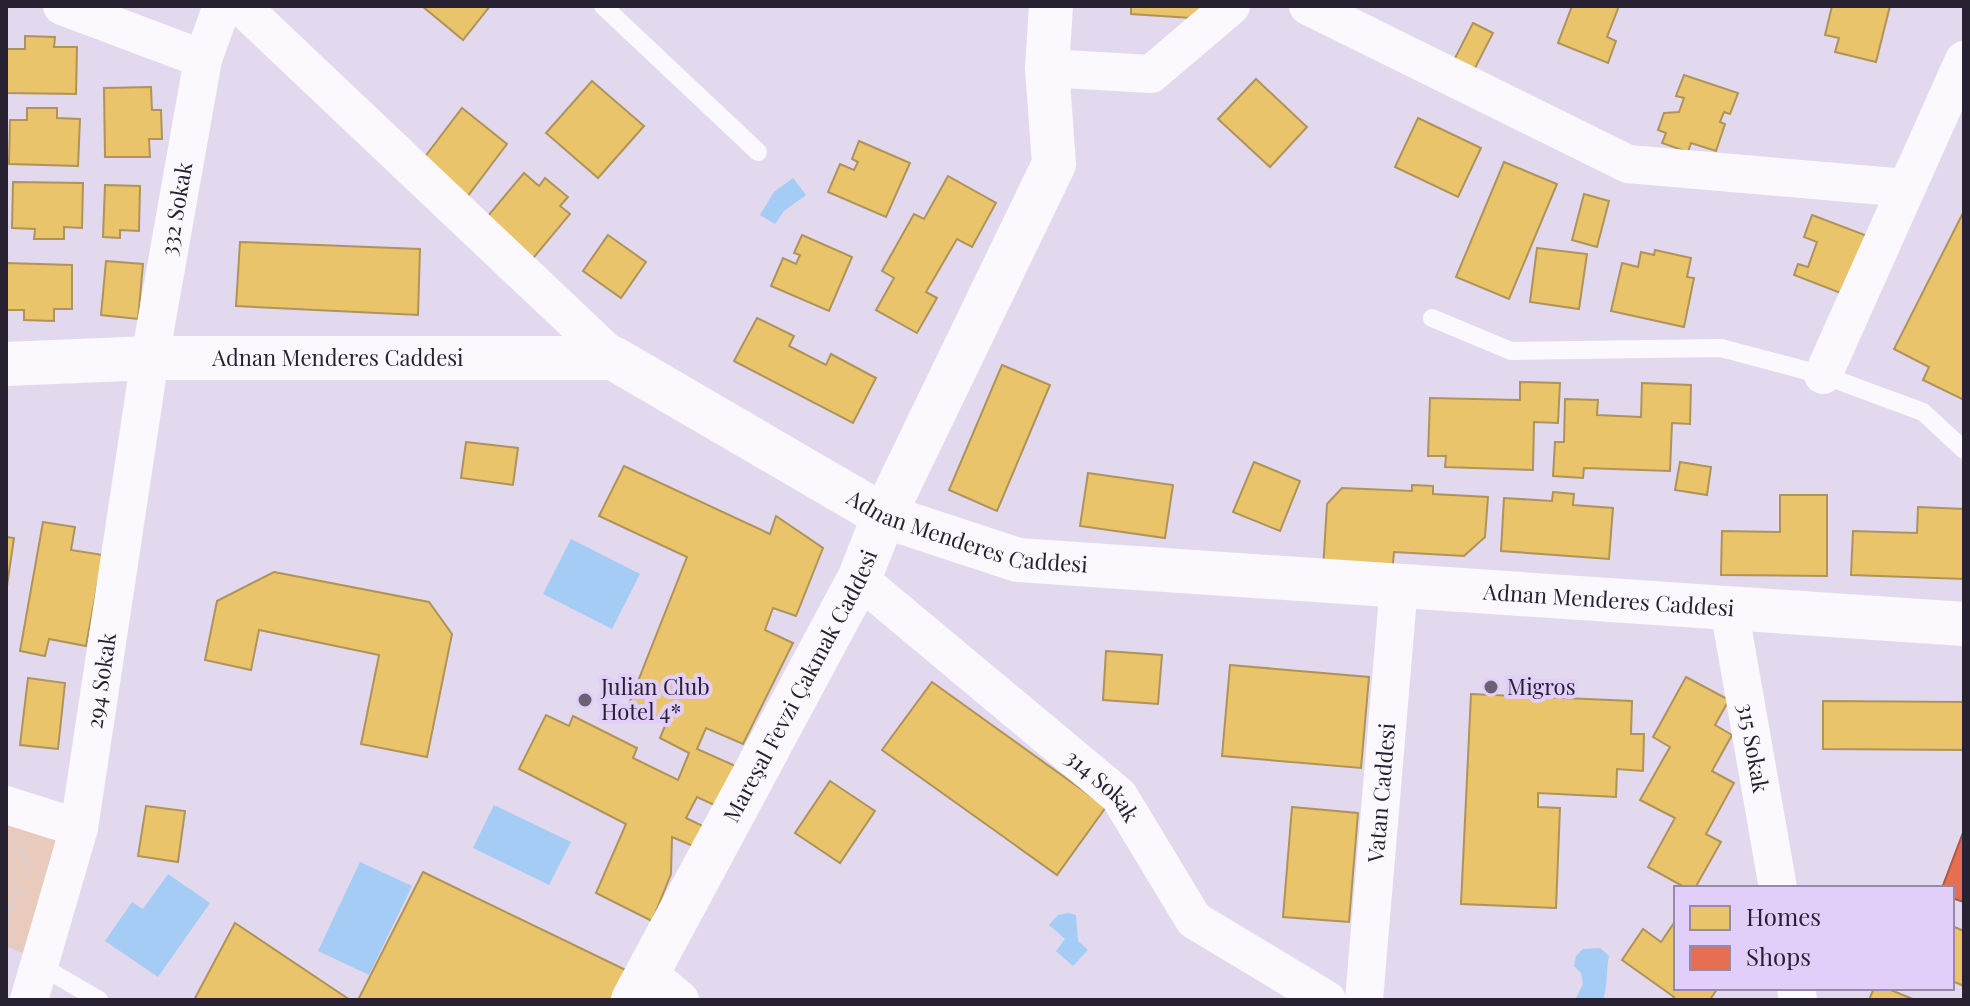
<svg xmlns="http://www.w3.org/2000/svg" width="1970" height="1006" font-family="'Playfair Display',serif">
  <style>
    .green { fill: #e9cbbd }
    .water { fill: #a4ccf5 }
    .homes { fill: #e9c46a; stroke: #af9359; stroke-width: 2 }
    .shops { fill: #e76f51; stroke: #ae5847; stroke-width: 2 }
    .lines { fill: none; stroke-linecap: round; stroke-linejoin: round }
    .path { stroke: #d4d1d8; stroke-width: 5; stroke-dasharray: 4 6; stroke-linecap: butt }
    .service { stroke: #fbf9fd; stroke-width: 18 }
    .minor { stroke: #fbf9fd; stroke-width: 38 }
    .tertiary { stroke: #fbf9fd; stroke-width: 44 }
    .poi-dot { fill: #696174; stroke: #e1cff9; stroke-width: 3 }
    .labels { text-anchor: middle; stroke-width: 8; stroke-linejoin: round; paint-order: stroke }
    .street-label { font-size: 22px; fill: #282131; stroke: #e1cff9 }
    .poi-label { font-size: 22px; fill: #282131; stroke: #e1cff9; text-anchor: start }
  </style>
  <rect width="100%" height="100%" fill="#e2d9ef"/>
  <path class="green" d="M6,823l58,14 -37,118 -21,-9z"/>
  <g class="water">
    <path d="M793,178l13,17 -22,16 -9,13 -15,-9 14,-23z"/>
    <path d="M571,539l69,35 -28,55 -69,-35z"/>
    <path d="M494,805l77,37 -22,43 -76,-37z"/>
    <path d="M360,862l52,24 -43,89 -51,-24z"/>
    <path d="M168,874l42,29 -52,74 -53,-36 27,-39 11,7z"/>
    <path d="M1068,913l8,2 2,26 10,9 -15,16 -17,-15 9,-12 -16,-14 9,-10z"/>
    <path d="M1600,948l9,8c-3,15 -1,29 -6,44h-25l-2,-2 7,-14 -2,-11 -7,-7 2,-10 7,-7z"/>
  </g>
  <g class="homes">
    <path d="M422,6h68l-27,34z"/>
    <path d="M1131,6h76l-1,13 -75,-5z"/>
    <path d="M1572,6h47l-12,31 9,4 -8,22 -50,-20z"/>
    <path d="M1832,6h58l-14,56 -41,-10 4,-14 -14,-3z"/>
    <path d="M1473,23l20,10 -20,39 -20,-10z"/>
    <path d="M25,36l30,1 -1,10h23l-1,47 -70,-1 1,-44h18z"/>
    <path d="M1684,75l54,18 -8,21 -6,-2 -4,10 5,2 -9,27 -25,-8 -3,9 -26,-9 4,-10 -8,-3 6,-17 15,-1 5,-14 -8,-2z"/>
    <path d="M1256,79l51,48 -37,40 -52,-48z"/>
    <path d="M592,81l52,45 -46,52 -52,-45z"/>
    <path d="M151,87l1,23h9l1,29h-13l1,18h-45l-1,-69z"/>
    <path d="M27,108h30v10l23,1 -2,47 -69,-2 1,-44h17z"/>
    <path d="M462,108l45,36 -40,53 -46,-35z"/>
    <path d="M1418,118l63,30 -23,49 -63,-30z"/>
    <path d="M859,141l51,22 -24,54 -58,-25 12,-28 14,6 4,-8 -6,-3z"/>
    <path d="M1504,162l53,22 -48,115 -53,-22z"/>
    <path d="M524,173l15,13 6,-8 23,19 -8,9 10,8 -40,48 -48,-39z"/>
    <path d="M948,176l48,27 -24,44 -15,-8 -31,53 11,6 -20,35 -41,-23 18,-32 -12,-7 32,-57 10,5z"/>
    <path d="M13,182l70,1 -1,45 -18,-1v12h-30l1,-10 -23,-1z"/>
    <path d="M105,185l35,1 -1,45 -19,-1v8l-17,-1z"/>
    <path d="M1584,194l25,7 -12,46 -25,-7z"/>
    <path d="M1964,211v189l-41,-20 6,-13 -35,-18z"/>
    <path d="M1812,215l66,25 -22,59 -62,-24 4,-11 10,3 9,-25 -13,-5z"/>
    <path d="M608,235l38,27 -25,36 -38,-27z"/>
    <path d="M802,235l50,22 -23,54 -58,-25 12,-28 13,6 4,-9 -6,-2z"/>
    <path d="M240,242l180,7 -2,66 -182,-9z"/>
    <path d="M1537,248l50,6 -8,55 -49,-7z"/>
    <path d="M1655,250l36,8 -4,19 7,1 -10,49 -73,-16 11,-48 16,4 3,-15 13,3z"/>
    <path d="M106,261l37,3 -5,55 -37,-4z"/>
    <path d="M6,263l66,2v44h-18v12l-30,-1v-10h-18z"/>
    <path d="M757,318l37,18 -5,10 37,19 5,-11 45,24 -23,45 -119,-62z"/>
    <path d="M1002,365l48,20 -53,126 -48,-21z"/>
    <path d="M1520,382l40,1 -2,40 -24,-1 -1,48 -88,-3 1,-11h-18l2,-58 90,2z"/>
    <path d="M1642,383l49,2 -1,39 -18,-1 -2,48 -86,-3 -1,10 -30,-2 2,-34h9l1,-43 33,1 -1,15 44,2z"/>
    <path d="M466,442l52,6 -5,37 -52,-7z"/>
    <path d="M1254,462l46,19 -20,50 -47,-19z"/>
    <path d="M1680,462l31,5 -4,28 -32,-5z"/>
    <path d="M624,466l146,68 6,-18 47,32 -27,68 -23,-8 -8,22 28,13 -50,101 -37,-16 -9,21 43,19 -17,41 -26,-12 -11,21 23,11 -9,20 -28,-12 -1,37 -19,47 -56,-28 30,-69 -107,-55 27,-54 23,11 4,-10 64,32 -4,10 45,22 11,-27 -29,-15 7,-17 -38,-17 58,-147 -88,-41z"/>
    <path d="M1088,473l85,12 -8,53 -85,-12z"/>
    <path d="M1412,485l21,1v8l55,3 -3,40 -21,19 -70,-4 -2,22 -69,-4 4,-66 15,-16 70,3z"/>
    <path d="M1553,492l21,2 -1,11 40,3 -4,51 -108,-8 3,-53 48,3z"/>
    <path d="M1780,495h47v81l-106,-1 1,-44 58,1z"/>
    <path d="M1918,507l46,2v70l-113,-4 2,-44 64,2z"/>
    <path d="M43,522l32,5 -4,23 32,5 -17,91 -37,-7 -4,17 -25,-5z"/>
    <path d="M6,537l8,1 -8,55z"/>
    <path d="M274,572l155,30 23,32 -25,123 -66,-13 18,-89 -120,-25 -8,40 -46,-10 12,-59z"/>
    <path d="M1106,651l56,4 -4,49 -55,-4z"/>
    <path d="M1230,665l139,12 -8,91 -139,-12z"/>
    <path d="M1686,677l43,23 -14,25 17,10 -20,36 22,12 -28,51 15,8 -26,46h-9l-38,-21 27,-49 -35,-18 30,-53 -17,-10z"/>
    <path d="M28,678l37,5 -7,66 -38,-4z"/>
    <path d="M932,682l174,125 -49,68 -175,-125z"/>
    <path d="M1471,694l161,7 -1,33h13l-1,37 -26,-2 -1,28 -78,-4v14l22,1 -4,100 -95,-4z"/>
    <path d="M1823,701l141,1v48l-141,-1z"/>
    <path d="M830,781l45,30 -35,52 -45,-30z"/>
    <path d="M146,806l39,5 -7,51 -40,-6z"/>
    <path d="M1292,807l66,6 -9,109 -66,-5z"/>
    <path d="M423,872l211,102 -13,26h-263z"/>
    <path d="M1676,920v68h42l-7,10 2,2h-41l2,-3 -52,-37 21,-31 18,13z"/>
    <path d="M235,923l115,77h-156z"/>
    <path d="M1952,926l12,5v55l-12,-5z"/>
    <path d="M1874,988h12l29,12h-46z"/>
  </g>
  <path class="shops" d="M1964,830v72l-12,-4v-10h-10z"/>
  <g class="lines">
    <g class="path">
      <path d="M20,847l9,20"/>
      <path d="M8,921l3,-16 11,-16"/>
    </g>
    <g class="service">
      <path d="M603,6l155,146"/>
      <path d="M1432,318l79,33 210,-3 102,27 100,37 41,38"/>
      <path d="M39,965l60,35"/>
    </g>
    <g class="minor">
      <path d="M62,6l141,53"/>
      <path d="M241,6l372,352"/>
      <path d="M1308,6l320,158 278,24"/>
      <path d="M1047,68l104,6 80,-68"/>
      <path d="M1823,375l141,-315"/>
      <path id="s1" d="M859,579l260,217 75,124 133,80"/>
      <path id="s2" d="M1729,608l49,280"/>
      <path d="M6,805l73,23"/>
      <path d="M647,972l33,28"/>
      <path d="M1796,988l2,12"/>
      <path id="s3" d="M29,1000l50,-172 71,-470 53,-299 19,-53"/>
      <path id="s4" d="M1364,1000l35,-415"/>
    </g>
    <g class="tertiary">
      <path id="s5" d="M6,364l144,-6h463l271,158 134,44 946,64"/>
      <path id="s6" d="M633,1000l226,-421 25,-63 170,-352 -7,-96 4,-62"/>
    </g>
  </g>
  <g class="poi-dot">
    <circle cx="1491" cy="687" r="8"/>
    <circle cx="585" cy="700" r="8"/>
  </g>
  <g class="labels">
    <g class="street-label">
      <text dy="8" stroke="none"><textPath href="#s3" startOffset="806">332 Sokak</textPath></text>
      <text dy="8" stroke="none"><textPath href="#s5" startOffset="332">Adnan Menderes Caddesi</textPath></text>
      <text dy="8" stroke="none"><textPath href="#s5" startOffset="1006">Adnan Menderes Caddesi</textPath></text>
      <text dy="8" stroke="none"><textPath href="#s5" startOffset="1654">Adnan Menderes Caddesi</textPath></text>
      <text dy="8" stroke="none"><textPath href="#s3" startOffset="328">294 Sokak</textPath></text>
      <text dy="8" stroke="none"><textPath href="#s6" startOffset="356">Mareşal Fevzi Çakmak Caddesi</textPath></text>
      <text dy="8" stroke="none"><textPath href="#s2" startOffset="142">315 Sokak</textPath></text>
      <text dy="8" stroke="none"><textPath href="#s1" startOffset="320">314 Sokak</textPath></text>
      <text dy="8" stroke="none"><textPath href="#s4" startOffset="208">Vatan Caddesi</textPath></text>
    </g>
    <g class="poi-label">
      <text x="601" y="695">Julian Club<tspan x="601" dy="25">Hotel 4*</tspan></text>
      <text x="1507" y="695">Migros</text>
    </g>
  </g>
  <rect width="1970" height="1006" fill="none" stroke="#282131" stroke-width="16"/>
  <rect x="1674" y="886" width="280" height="104" fill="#e1cff9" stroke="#9789a9" stroke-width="2"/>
  <rect x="1690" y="906" width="40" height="24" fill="#e9c46a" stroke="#9789a9" stroke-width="2"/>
  <text x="1746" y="926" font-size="24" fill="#282131">Homes</text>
  <rect x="1690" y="946" width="40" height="24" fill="#e76f51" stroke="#9789a9" stroke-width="2"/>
  <text x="1746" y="966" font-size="24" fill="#282131">Shops</text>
</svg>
